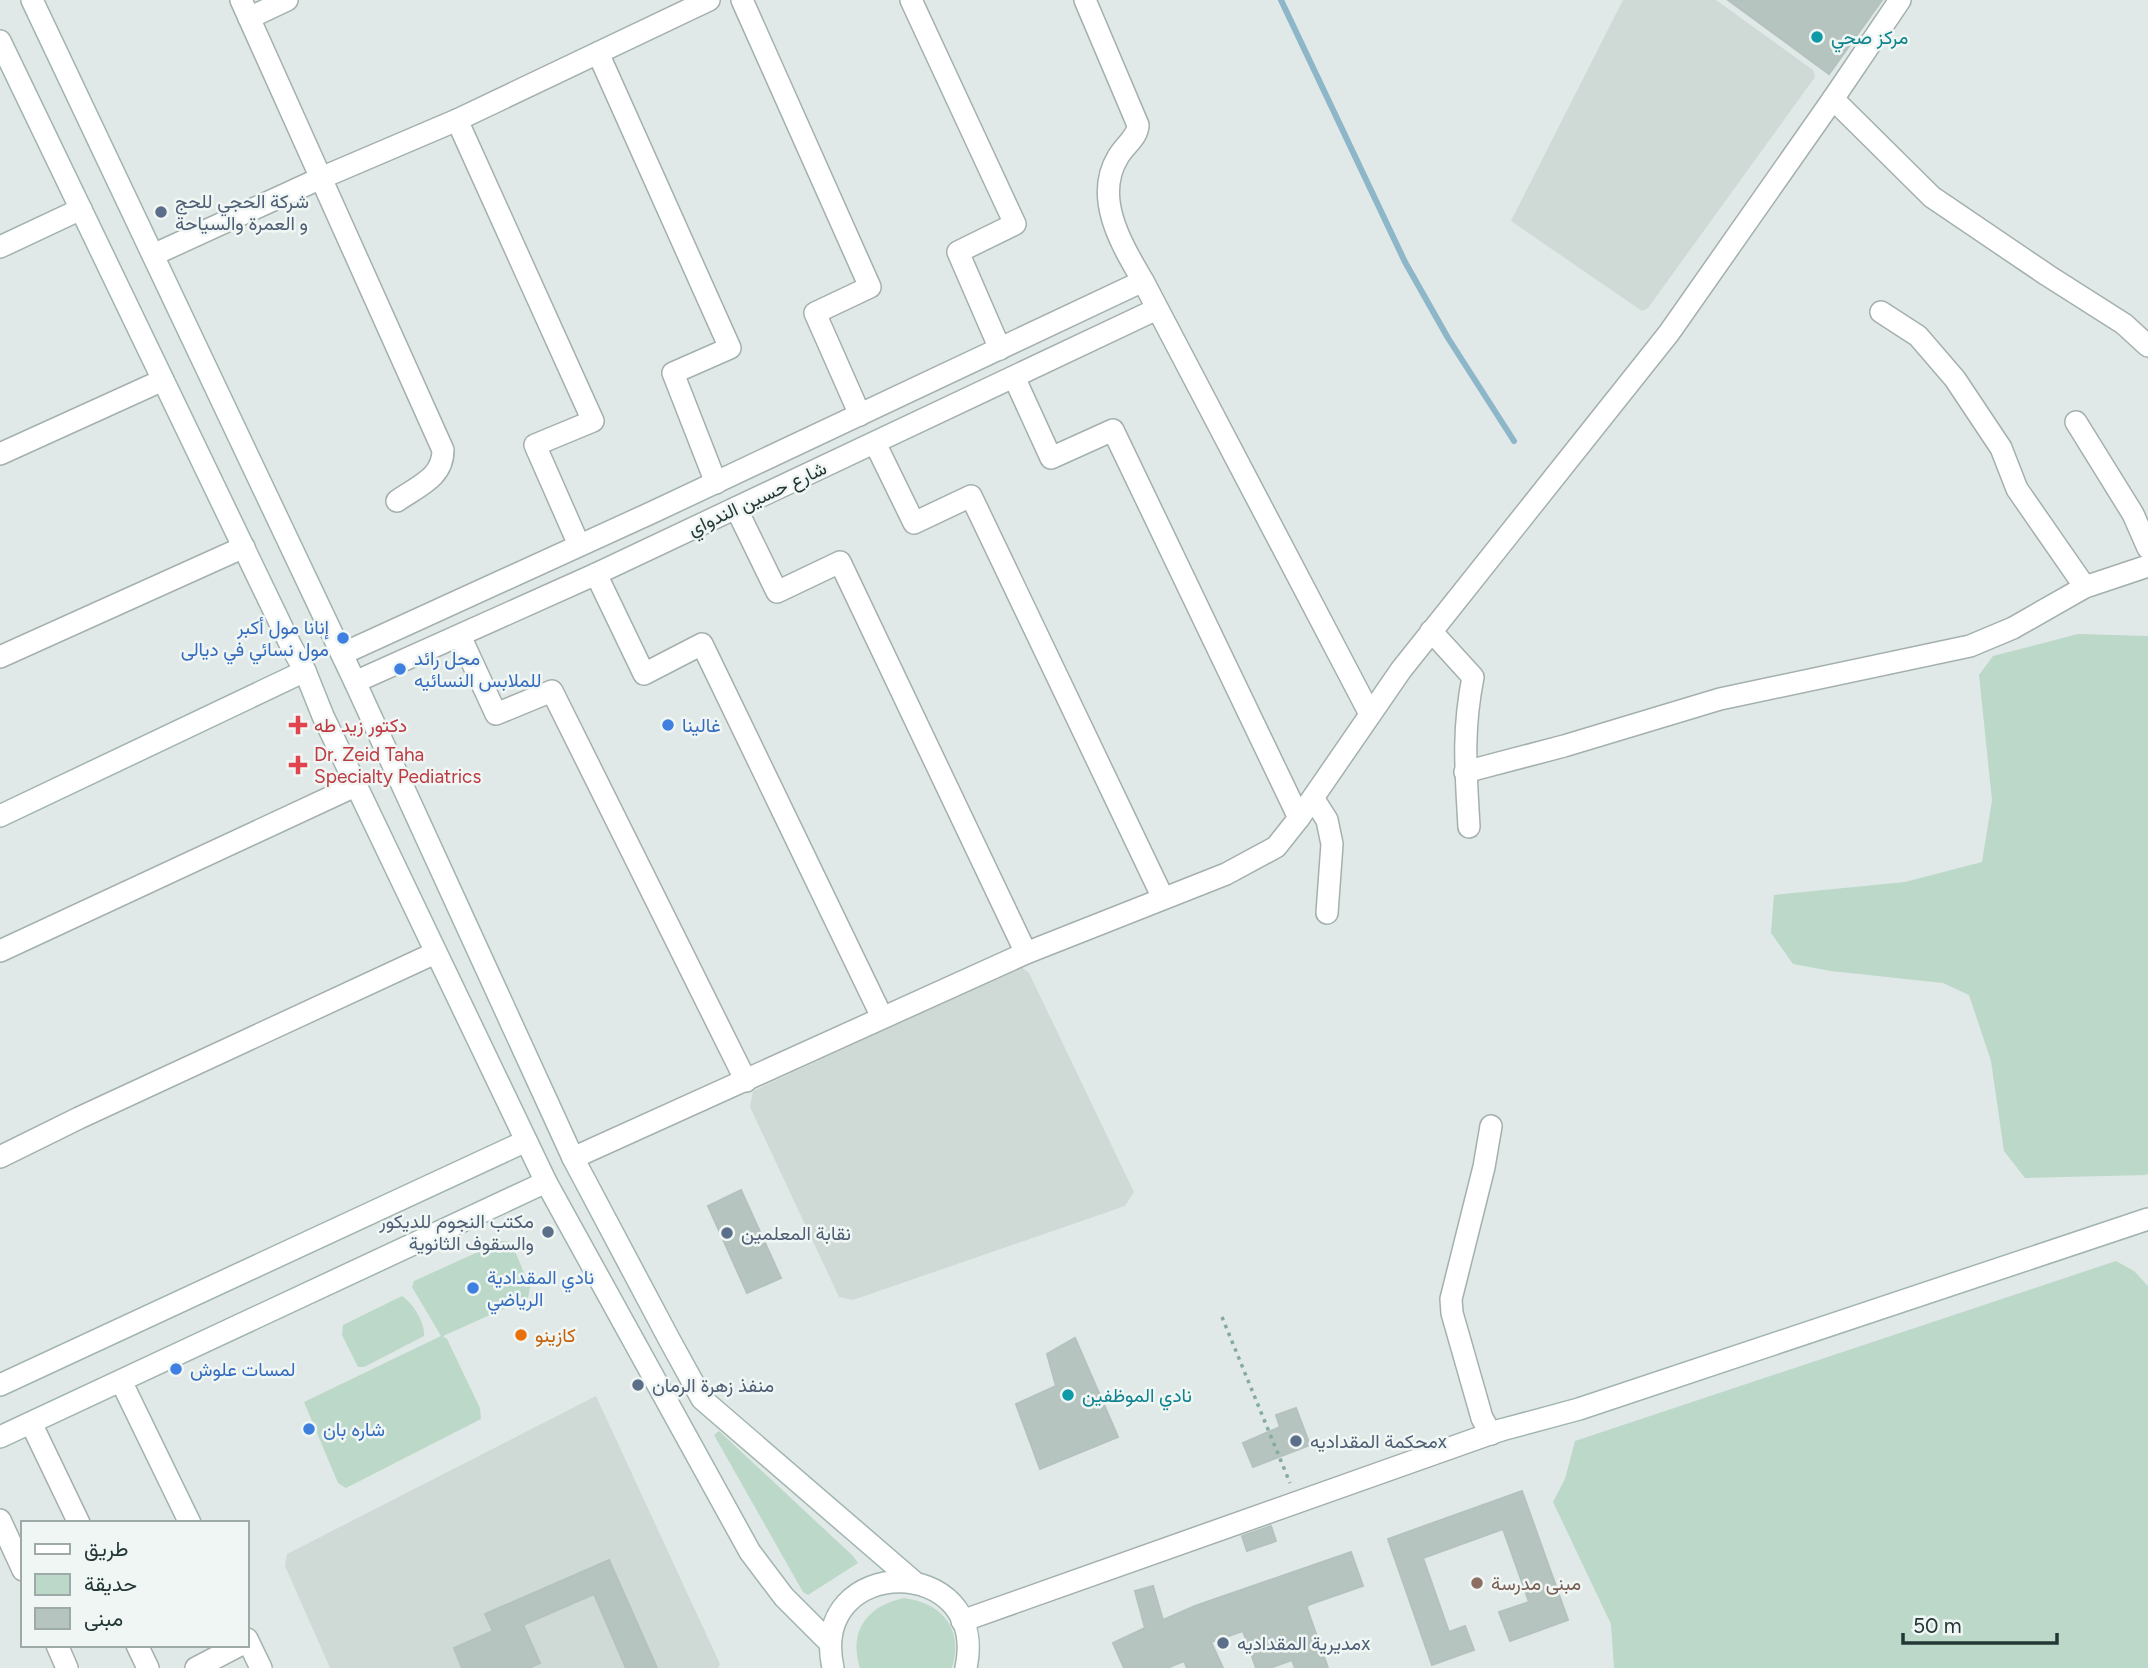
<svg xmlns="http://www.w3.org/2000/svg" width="2148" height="1668" font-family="Figtree,Vazirmatn,sans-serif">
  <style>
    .built { fill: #cfd9d6 }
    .green { fill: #bbd8c8 }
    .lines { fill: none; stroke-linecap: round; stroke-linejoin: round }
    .stream { stroke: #8db6c9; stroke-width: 6 }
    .building { fill: #b6c4c0; stroke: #b3c2be; stroke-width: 2 }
    .street-casing { stroke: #a4b0ae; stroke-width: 24 }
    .secondary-casing { stroke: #a1b4b0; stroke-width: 24 }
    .path { stroke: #84aaa4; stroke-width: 3.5; stroke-dasharray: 3.5 5; stroke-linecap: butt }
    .street { stroke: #fff; stroke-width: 21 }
    .secondary { stroke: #fff; stroke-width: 21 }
    .culture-dot { fill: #0f9aa8; stroke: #f0f6f4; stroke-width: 2.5 }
    .service-dot { fill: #5c6f8a; stroke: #f0f6f4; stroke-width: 2.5 }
    .shop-dot { fill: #3f7fe0; stroke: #f0f6f4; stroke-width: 2.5 }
    .health-dot { fill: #e0444e; stroke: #f0f6f4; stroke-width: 2.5 }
    .food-dot { fill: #e8710a; stroke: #f0f6f4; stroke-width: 2.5 }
    .education-dot { fill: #8d6e63; stroke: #f0f6f4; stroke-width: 2.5 }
    .labels { text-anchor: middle; stroke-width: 5; stroke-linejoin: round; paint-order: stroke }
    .culture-label { font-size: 19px; fill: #0d838f; stroke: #f0f6f4; text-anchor: start }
    .service-label { font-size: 19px; fill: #4e5e75; stroke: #f0f6f4; text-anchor: start }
    .street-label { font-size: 19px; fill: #233836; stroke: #f0f6f4 }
    .shop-label { font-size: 19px; fill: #366cbe; stroke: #f0f6f4; text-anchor: start }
    .health-label { font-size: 19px; fill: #be3a42; stroke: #f0f6f4; text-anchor: start }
    .food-label { font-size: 19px; fill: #c56008; stroke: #f0f6f4; text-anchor: start }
    .education-label { font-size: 19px; fill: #785e54; stroke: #f0f6f4; text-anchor: start }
  </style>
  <rect width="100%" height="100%" fill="#e0e9e7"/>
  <g class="built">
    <path d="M1623,0h93l97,70 2,7 -167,231 -6,3 -131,-90z"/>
    <path d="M1021,967l8,6 105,219 -9,14 -272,94 -14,-3 -89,-190 3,-16z"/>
    <path d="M596,1396l124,268 -2,4h-388l-45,-102 2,-12z"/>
  </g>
  <g class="green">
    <path d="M2078,634l70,2v537l-2,2 -121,3 -21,-27 -13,-90 -22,-66 -26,-12 -112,-12 -38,-7 -22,-31 3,-38 131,-13 77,-20 10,-62 -13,-125 14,-19z"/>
    <path d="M502,1241l9,1 19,45 -2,11 -85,38 4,3 33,69 1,11 -135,69 -8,-5 -34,-81 137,-66 -29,-49 2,-6z"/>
    <path d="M2116,1261l18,10 14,15v382h-534l-3,-44 -58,-122 12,-23 10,-38z"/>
    <path d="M402,1296c11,7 23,27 22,40l-60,31h-6l-16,-32 1,-10z"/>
    <path d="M719,1431l134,125 5,7 -50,32 -5,-3 -89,-157z"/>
    <path d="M904,1598c38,5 60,31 48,70h-92c-12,-37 7,-62 44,-70z"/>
  </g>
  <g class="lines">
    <path class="stream" d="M1281,0l124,262 43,76 66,103"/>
  </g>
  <g class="building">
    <path d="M1728,0h154l-53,74z"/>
    <path d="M741,1190l40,88 -34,15 -39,-87z"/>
    <path d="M1075,1338l43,99 -78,32 -24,-65 40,-18 -9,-32z"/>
    <path d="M1296,1408l14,37 -57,22 -10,-24 37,-16 -4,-12z"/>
    <path d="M1522,1491l46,129 -58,21 -11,-29 30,-10 -26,-73 -80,29 26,74 16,-6 9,24 -42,15 -44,-126z"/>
    <path d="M1271,1526l5,15 -29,10 -5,-15z"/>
    <path d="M1351,1552l12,34 -55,19 -1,3 21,60h-33l-3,-8 -22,8h-14l-13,-37 -32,11 12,26h-36l-3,-7 -17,7h-43l-11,-25 32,-15 -10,-37 18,-5 10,34 32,-14z"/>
    <path d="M609,1560l48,108h-31l-32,-74 -71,31 17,38 -11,5h-67l-8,-20 39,-17 -8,-17z"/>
  </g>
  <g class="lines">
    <g class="street-casing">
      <g id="street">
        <path d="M241,0l202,450c0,28 -25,36 -46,51"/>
        <path d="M742,0l128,287 -55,26 45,102"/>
        <path d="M911,0l104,224 -57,28 42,97"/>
        <path d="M1085,0l53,125c0,12 -14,21 -20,32 -25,41 4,88 25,124l227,433"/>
        <path d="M249,18l38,-18"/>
        <path d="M598,53l132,295 -57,25 43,110"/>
        <path d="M1833,99l99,98 115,78 77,49 24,22"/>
        <path d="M457,120l136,301 -58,24 44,100"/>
        <path d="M0,247l81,-38"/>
        <path d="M153,255l168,-77 136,-58 252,-120"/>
        <path d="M1881,312l37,24 37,43 46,69 16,41 68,98"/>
        <path d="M1014,377l37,81 62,-28 186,388"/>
        <path d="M2076,422l57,92 15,34"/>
        <path d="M875,443l39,80 57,-27 192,402"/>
        <path d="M0,454l163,-74"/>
        <path d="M736,508l41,84 63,-30 186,391"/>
        <path d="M596,574l48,100 58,-30 180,373"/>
        <path d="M1431,631l42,46c-11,56 -7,95 -4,150"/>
        <path d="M460,636l36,78 56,-23 194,390"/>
        <path d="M342,654l311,-142 490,-231"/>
        <path d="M0,657l244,-110"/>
        <path d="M355,682l241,-108 561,-265"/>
        <path d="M1465,772l99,-26 156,-47 250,-53 43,-18 72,-41 63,-21"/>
        <path d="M1313,798l14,22 5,24 -5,69"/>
        <path d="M0,951l357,-166"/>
        <path d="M1491,1126l-7,41 -33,132 1,14 30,105 9,16"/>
        <path d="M0,1157l79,-39 356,-165"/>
        <path d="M573,1158l453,-205 200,-79 50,-27 23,-29 102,-148 268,-337 164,-234 67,-99"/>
        <path d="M31,1423l48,100"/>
        <path d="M0,1520l23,50"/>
        <path d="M962,1621l539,-191"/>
        <path d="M57,1645l10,23"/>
        <path d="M137,1645l11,23"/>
        <path d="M196,1668l44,-23"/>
      </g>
    </g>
    <g class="secondary-casing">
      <g id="secondary">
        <path d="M32,0l323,682 218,476 96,181 33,60 211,182"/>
        <path d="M0,41l291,605 14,25 18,45 223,466 204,370 34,45 46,46"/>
        <path d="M0,816l305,-145"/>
        <path d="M121,1381l69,142"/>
        <path d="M0,1385l526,-244"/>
        <path d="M1501,1430l78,-21 569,-190"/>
        <path d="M0,1437l546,-255"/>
        <path d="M247,1639l14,29"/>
        <path d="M833,1668c-25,-115 157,-115 133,0"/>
      </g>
    </g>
    <path class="path" d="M1222,1317l68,166"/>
    <use href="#street" class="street"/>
    <use href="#secondary" class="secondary"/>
  </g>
  <g class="culture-dot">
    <circle cx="1817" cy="37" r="7"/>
    <circle cx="1068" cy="1395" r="7"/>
  </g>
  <g class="service-dot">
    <circle cx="161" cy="212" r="7"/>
    <circle cx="548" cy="1232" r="7"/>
    <circle cx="727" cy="1233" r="7"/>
    <circle cx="638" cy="1385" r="7"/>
    <circle cx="1296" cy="1441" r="7"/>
    <circle cx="1223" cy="1643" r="7"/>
  </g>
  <g class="shop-dot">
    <circle cx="343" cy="638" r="7"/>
    <circle cx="400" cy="669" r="7"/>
    <circle cx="668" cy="725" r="7"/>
    <circle cx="473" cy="1288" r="7"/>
    <circle cx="176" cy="1369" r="7"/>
    <circle cx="309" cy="1429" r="7"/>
  </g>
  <g class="health-dot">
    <path d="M294.5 714.5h7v7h7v7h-7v7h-7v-7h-7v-7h7z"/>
    <path d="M294.5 754.5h7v7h7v7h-7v7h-7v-7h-7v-7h7z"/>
  </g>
  <circle class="food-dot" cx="521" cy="1335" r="7"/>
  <circle class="education-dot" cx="1477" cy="1583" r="7"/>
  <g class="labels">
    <g class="culture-label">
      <text x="1831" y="44">مركز صحي</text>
      <text x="1082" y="1402">نادي الموظفين</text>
    </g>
    <g class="service-label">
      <text x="175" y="208">شركة الحجي للحج<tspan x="175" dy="22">و العمرة والسياحة</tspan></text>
      <text x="534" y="1228" text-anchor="end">مكتب النجوم للديكور<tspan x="534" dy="22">والسقوف الثانوية</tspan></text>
      <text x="741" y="1240">نقابة المعلمين</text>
      <text x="652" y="1392">منفذ زهرة الرمان</text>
      <text x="1310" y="1448">محكمة المقداديهx</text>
      <text x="1237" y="1650">مديرية المقداديهx</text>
    </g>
    <g class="street-label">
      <text transform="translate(757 498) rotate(-25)" y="7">شارع حسين الندواي</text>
    </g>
    <g class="shop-label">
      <text x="329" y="634" text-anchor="end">إنانا مول أكبر<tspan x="329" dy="22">مول نسائي في ديالى</tspan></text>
      <text x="414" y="665">محل رائد<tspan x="414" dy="22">للملابس النسائيه</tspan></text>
      <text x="682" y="732">غالينا</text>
      <text x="487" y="1284">نادي المقدادية<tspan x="487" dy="22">الرياضي</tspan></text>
      <text x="190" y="1376">لمسات علوش</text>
      <text x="323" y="1436">شاره بان</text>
    </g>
    <g class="health-label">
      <text x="314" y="732">دكتور زيد طه</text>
      <text x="314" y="761">Dr. Zeid Taha<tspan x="314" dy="22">Specialty Pediatrics</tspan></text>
    </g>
    <g class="food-label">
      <text x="535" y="1342">كازينو</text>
    </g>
    <g class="education-label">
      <text x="1491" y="1590">مبنى مدرسة</text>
    </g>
  </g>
  <rect x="21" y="1521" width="228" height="126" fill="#f0f6f4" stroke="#9eaaa8" stroke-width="2"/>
  <rect x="35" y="1544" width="35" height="10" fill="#ffffff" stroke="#9eaaa8" stroke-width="2"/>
  <text x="84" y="1556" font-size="21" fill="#233836">طريق</text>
  <rect x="35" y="1574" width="35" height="21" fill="#bbd8c8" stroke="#9eaaa8" stroke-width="2"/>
  <text x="84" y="1591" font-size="21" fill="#233836">حديقة</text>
  <rect x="35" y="1608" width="35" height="21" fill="#b6c4c0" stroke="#9eaaa8" stroke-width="2"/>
  <text x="84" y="1626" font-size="21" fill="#233836">مبنى</text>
  <path d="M1903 1633v10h154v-10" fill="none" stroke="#233836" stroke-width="3.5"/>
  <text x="1913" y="1633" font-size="21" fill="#233836" stroke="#f0f6f4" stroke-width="5" paint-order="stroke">50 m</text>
</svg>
